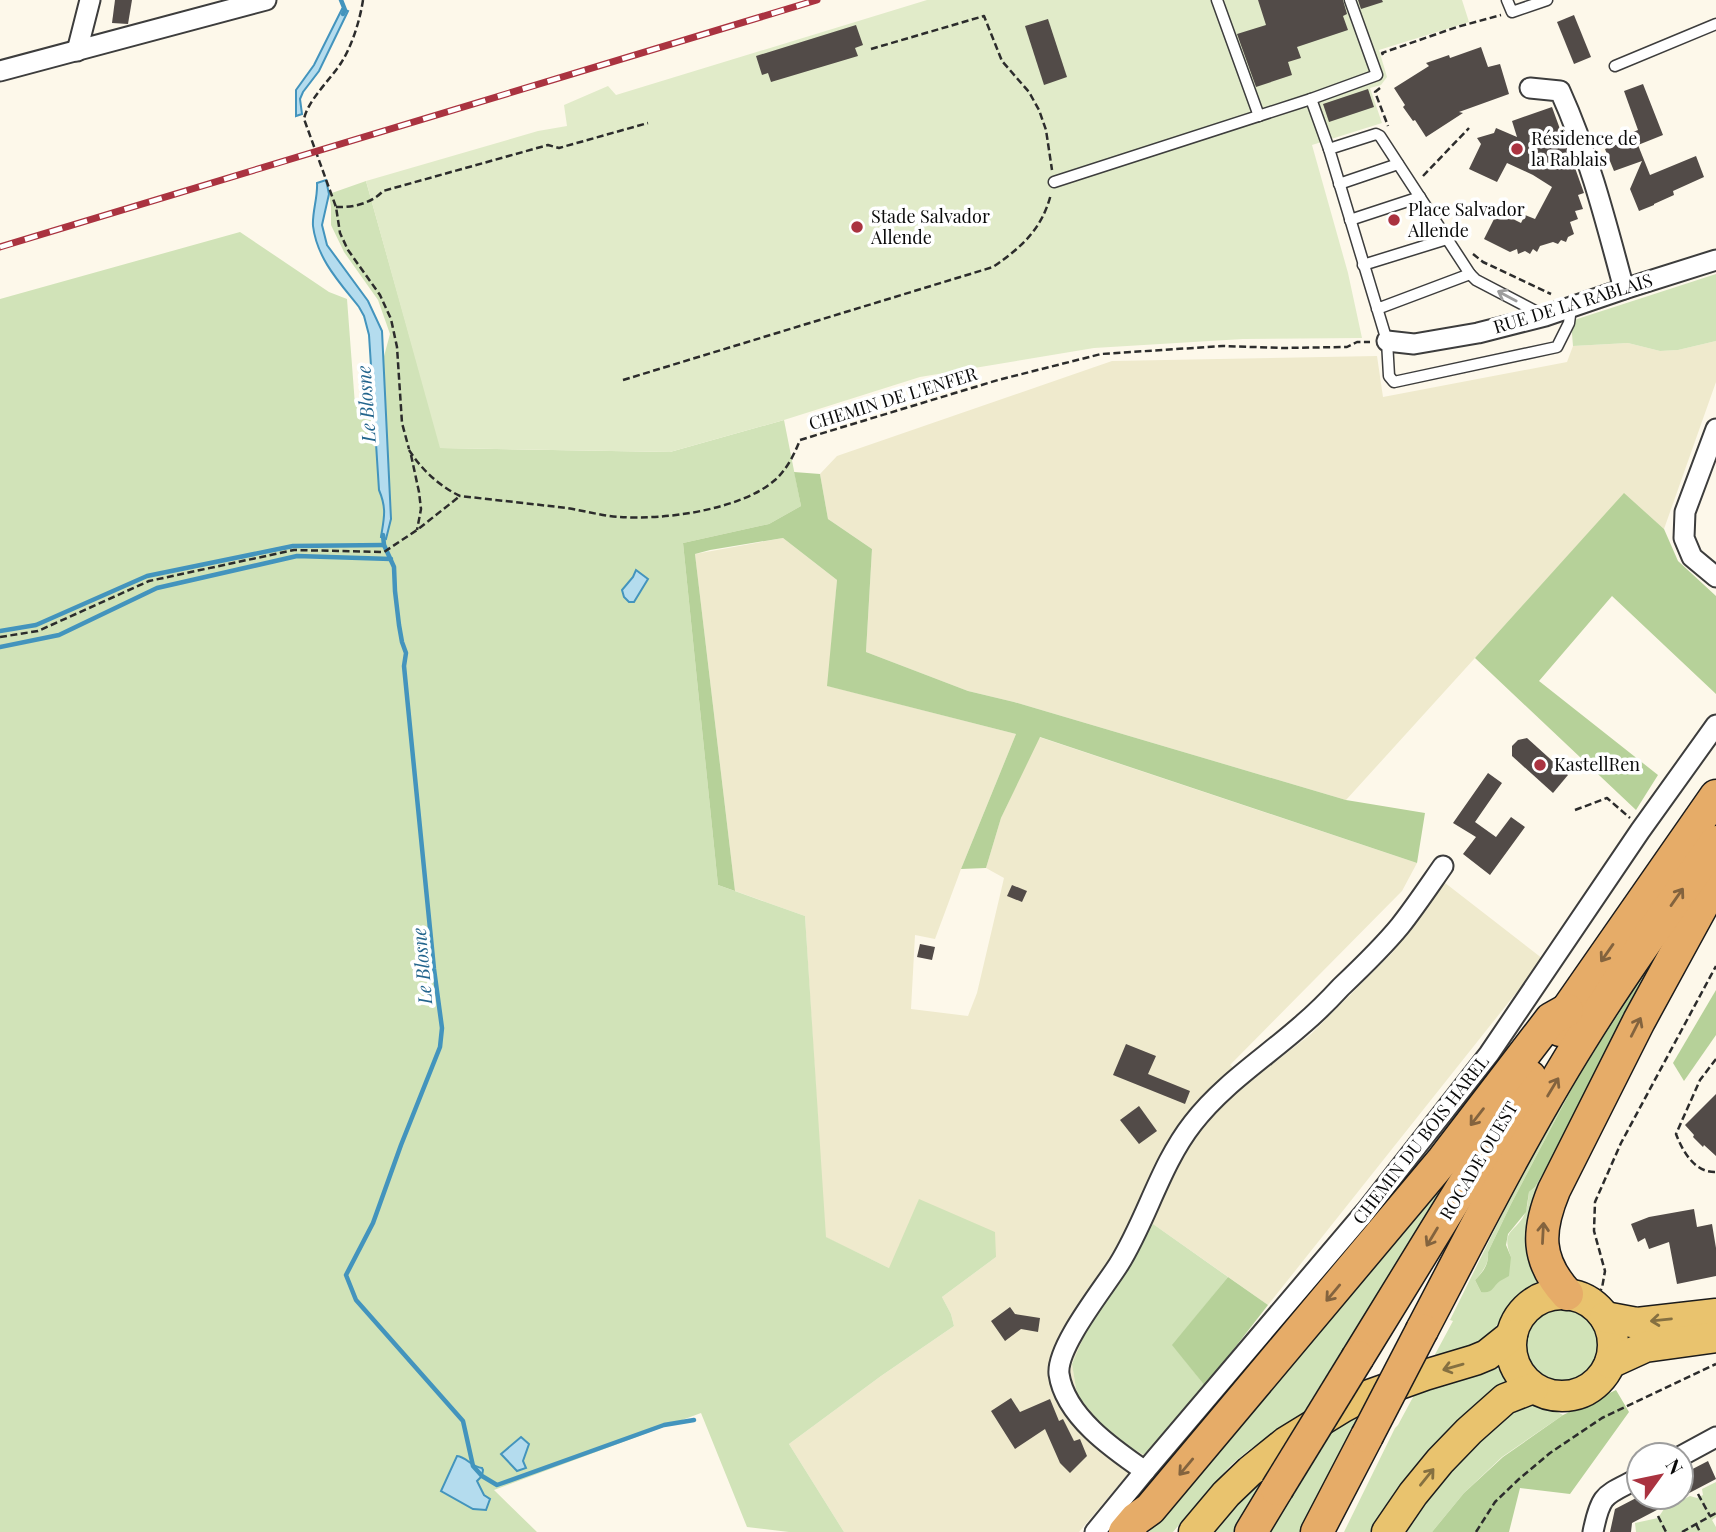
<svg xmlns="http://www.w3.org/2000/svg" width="1716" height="1532" font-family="'Playfair Display',serif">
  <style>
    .farmland { fill: #efeacd }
    .green { fill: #d1e3b8; fill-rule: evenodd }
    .forest { fill: #b6d199 }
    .pitch { fill: #e1ebc9 }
    .water { fill: #b4dcee; stroke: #4394bd; stroke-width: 2 }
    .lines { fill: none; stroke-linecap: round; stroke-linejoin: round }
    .stream { stroke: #4394bd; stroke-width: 4.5 }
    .building { fill: #524b48 }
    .service-casing { stroke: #3d3d3d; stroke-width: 13 }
    .minor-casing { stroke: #3d3d3d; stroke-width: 23 }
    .primary-casing { stroke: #1b1b1b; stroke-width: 33 }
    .trunk-casing { stroke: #1b1b1b; stroke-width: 35 }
    .path { stroke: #2c2c2c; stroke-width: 2.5; stroke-dasharray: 7 3.5; stroke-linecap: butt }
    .service { stroke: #fff; stroke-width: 10 }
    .minor { stroke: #fff; stroke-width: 19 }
    .primary { stroke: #e9c36e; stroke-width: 30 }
    .trunk { stroke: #e6ac68; stroke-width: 32 }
    .rail-casing { stroke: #aa3340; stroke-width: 7 }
    .rail { stroke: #fff; stroke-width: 4.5; stroke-dasharray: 13; stroke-linecap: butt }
    .trunk-bridge-casing { stroke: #1b1b1b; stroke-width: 35; stroke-linecap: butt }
    .trunk-bridge { stroke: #e6ac68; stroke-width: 32 }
    .oneway { stroke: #9d9d9d }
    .oneway2 { stroke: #83633e }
    .oneway3 { stroke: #857041 }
    .poi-dot { fill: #aa3340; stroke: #fff; stroke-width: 2.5 }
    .labels { text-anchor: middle; stroke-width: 7; stroke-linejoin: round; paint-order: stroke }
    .poi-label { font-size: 18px; fill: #0a0a0a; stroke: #fff; text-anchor: start }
    .street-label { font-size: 18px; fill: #0a0a0a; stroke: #fff }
    .water-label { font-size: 19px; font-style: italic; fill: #23658d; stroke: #fff }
  </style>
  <rect width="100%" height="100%" fill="#fdf8ea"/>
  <g class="farmland">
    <path d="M1716,341v41l-52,147 -40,-35 -278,306 -332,-98 -46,-11 -102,-39 6,-103 -44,-30 -8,-45 17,-18 275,-95 265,-5 6,41 184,-35 6,-16 55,-3 32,8 18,-1z"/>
    <path d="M783,538l54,42 -9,106 188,48 -55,135 -26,70 -20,-4 -4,74 57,7 9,-23 27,-115 -18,-10 15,-50 38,-81 378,126 -15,28 -172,174 21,16 60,-47 81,-81 31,-41 17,-33 103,80 -275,346 -115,-81 -81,139 5,32 35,42 32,18 -65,77h-235l-55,-88 92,-68 73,-50 -3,-12 -9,-17 54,-40 -107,11 -64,-31 -20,-321 -70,-25 -40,-337z"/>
  </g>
  <g class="green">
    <path d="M366,181l75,267 229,4 114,-32 17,86 -32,18 -86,19 35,342 87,31 21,321 63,31 30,-69 76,33 1,25 -54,40 9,17 3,12 -73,50 -92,68 55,88h-55l-42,-5 -46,-114 -207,77 43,42h-537v-1233l240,-67 89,60 18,7 8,106 18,-8 17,-63 -12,-34 -34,-48 -13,-27v-18l-2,-13z"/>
    <path d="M1716,274v67l-38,9 -18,1 -32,-8 -55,3 -2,-25z"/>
    <path d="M1716,864l-144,277 -30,142 -23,14 -13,15 -11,16 -15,15 -48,17 21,-39 -3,-1 75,-152 35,-65 34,-59zM1632,993l-74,156 -23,38 -6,5c-1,6 -1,13 -3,18 -7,23 -27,17 -15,47l-30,35 -6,-12c8,-9 14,-16 13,-28l23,-48 70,-133z"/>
    <path d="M1482,1130l-145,235 -6,4 -27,44 -55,37 -18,15 -21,23 -37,44h-24l59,-72 4,2 8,-12z"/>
    <path d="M1153,1224l75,53 -55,68 32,41 -61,69 -32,-18 -35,-42 -5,-31 15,-35z"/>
    <circle cx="1562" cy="1345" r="39"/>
    <path d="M1494,1366l6,4 6,12 -14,10 -118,140h-30l51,-104 3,-3 21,-39z"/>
    <path d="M1536,1401l27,14 -61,42 -38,36 -32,39h-25l27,-43 67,-73z"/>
    <path d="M1368,1405l-61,127h-43l69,-109z"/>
    <path d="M1275,1462l-24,38 3,2 -19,30h-29z"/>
    <path d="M1716,1482v35l-4,3 4,7v5h-80l-1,-9 23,-5 6,-9 26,-13 7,2 6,-3 -1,-6z"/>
  </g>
  <g class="forest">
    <path d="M794,472l26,2 8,45 44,30 -6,103 102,39 46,11 332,98 79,13 -8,50 -377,-126 -39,81 -15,50 -25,1 55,-135 -189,-48 10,-106 -54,-42 -73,12 -15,4 40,337 -17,-6 -35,-342 86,-19 32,-18z"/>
    <path d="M1624,493l40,36 14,32 38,35v98l-104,-98 -73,85 119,94 -22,35 -161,-152z"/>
    <path d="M1646,975l7,2 -95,172 -23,38 -6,5 -3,20 -18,22 -2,11 5,12 -2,19c-3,2 -6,3 -9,5 -8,6 -7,13 -19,11l-6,-12c8,-8 14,-15 13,-28l23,-48 70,-133 51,-78z"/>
    <path d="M1716,990v45l-32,46 -11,-18z"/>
    <path d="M1228,1277l40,28 -63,81 -33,-41z"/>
    <path d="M1616,1390l13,22 -59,82 -50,-6 -11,44h-77l32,-39 39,-36 60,-42z"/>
  </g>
  <path class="pitch" d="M927,0h535l7,22 -90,28 8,27 -6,8 -11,3 12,35 -70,22 36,128 14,65 -119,1 -149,9 -174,29 -136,43 -114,32 -230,-4 -74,-267 172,-50 29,-5 -3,-21 44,-19 8,9z"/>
  <g class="water">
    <path d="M342,9l6,2 -29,60 -16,21 -3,7 2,15 -6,2v-26l18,-25z"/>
    <path d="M326,180l3,14 -7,31 5,20 41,56 14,30 9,188 -5,20 -5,-2c3,-19 6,-28 -2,-47l-10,-155 -5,-19 -5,-9c-19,-24 -42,-48 -46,-81 -1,-14 5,-29 4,-43z"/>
    <path d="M636,570l12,9 -14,23h-5l-5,-5 -2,-7 11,-13z"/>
    <path d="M521,1437l8,7 -6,17 3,7 -9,3 -16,-17z"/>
    <path d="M457,1456c10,1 14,11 25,12l1,2 -1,6 -5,5 7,14 6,4 -4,11 -13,-1 -32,-18z"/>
  </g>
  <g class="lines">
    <g class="stream">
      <path d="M341,0l4,10 -2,4"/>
      <path d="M383,535l1,10 10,22 1,24 4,34 3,17 4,11 -2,13 7,71 23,232 8,59 -2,19 -39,98 -28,78 -27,52 10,25 107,121 10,45 9,10 15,9 167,-60 30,-5"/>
      <path d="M0,631l36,-6 111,-49 146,-30 91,-1"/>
      <path d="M0,647l59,-12 98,-47 140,-32 94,3"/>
    </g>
  </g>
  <g class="building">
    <path d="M115,0h17l-4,24 -16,-1z"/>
    <path d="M1258,0h85l4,14 -4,2 5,14 -51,17 4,11 -13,4 4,13 -36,12 -19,-53 29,-9z"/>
    <path d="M1358,0h24l1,2 -22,7z"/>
    <path d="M1574,15l17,42 -17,7 -17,-42z"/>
    <path d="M1048,19l19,58 -23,8 -19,-59z"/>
    <path d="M856,25l7,20 -8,3 3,8 -87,26 -3,-9 -6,2 -6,-19z"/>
    <path d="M1481,47l7,20 12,-3 9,30 -50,18 4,1 -37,24 -11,-17 -2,1 -10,-14 2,-2 -11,-17 35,-22 -3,-3 23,-8 1,3z"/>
    <path d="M1643,84l20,51 -25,10 12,30 46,-19 8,21 -31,14 1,4 -20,9v1l-15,6 -9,-22 12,-28 -28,10 -9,-22 23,-9 -2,-5 12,-5 -14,-39z"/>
    <path d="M1368,89l6,18 -45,15 -6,-18z"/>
    <path d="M1552,107l21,58h1l10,28 -6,2 5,14 -8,2 3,8 -8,3 4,12 -6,3 -2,5 -5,-2 -3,4 -5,-2 -13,4 -3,6 -4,-3 -3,5 -5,-3 -7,3 -1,-5 -7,3 -26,-13 10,-20 -3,-11 30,15 4,-8 10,4 17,-32 -19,-12 -26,-12 -10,19 -28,-13 12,-25 -4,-6 17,-5 2,-5 21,9 -5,-16z"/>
    <path d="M1527,738l41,37 -15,18 -41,-37v-10l6,-6z"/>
    <path d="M1488,773l14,10 -27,39 21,15 15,-20 14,10 -35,48 -27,-21 13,-17 -23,-14z"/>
    <path d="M1012,885l15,6 -5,11 -15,-6z"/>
    <path d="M920,944l15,3 -3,13 -15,-3z"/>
    <path d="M1126,1044l30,12 -8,18 42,17 -5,13 -72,-29z"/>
    <path d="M1716,1094v62l-12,-11 -1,2 -10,-10 1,-2 -9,-10z"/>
    <path d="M1139,1106l18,25 -18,13 -19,-24z"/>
    <path d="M1694,1209l3,18 15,-3 4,24v28l-39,8 -8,-42 -20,7 -4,-11 -7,4 -7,-18 18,-7z"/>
    <path d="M1010,1307l5,7 25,4 -2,14 -17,-3 -16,12 -14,-20z"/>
    <path d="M1011,1398l9,14 30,-13 9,22 4,-2 11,22 6,-2 7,17 -17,17 -10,-10 -15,-34 -30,20 -24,-38z"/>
    <path d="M1708,1461l8,18 -84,44 -1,9h-21l5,-23 23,-12h43v-22z"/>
  </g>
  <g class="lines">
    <g class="service-casing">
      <g id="service">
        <path d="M1217,0l42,116"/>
        <path d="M1507,0l5,12 35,-12"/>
        <path d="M1615,66l101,-42"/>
        <path d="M1311,99l66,-24 -27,-75"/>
        <path d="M1054,182l257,-83 18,50"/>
        <path d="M1339,184l59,-20"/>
        <path d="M1350,220l70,-23"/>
        <path d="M1363,265l84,-26"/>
        <path d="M1470,274l6,6 65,34"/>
        <path d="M1377,309l93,-35 -90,-138 -4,-2 -47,15 58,192 2,35 5,6 163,-35 12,-24 2,-15"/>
      </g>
    </g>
    <g class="minor-casing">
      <g id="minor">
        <path d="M77,51l13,-51"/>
        <path d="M0,71l266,-71"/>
        <path d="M1530,88l30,3c29,64 46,131 64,198"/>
        <path d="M1387,341l27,3 64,-11 67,-17 79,-27 92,-29"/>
        <path d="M1716,429l-31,83 -1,26 8,19 24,20"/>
        <path d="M1681,1456l35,-19"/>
        <path d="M1145,1471c-32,-22 -80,-55 -86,-97 -3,-27 45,-86 60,-110 28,-45 41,-99 74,-141 30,-39 73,-66 110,-99 13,-11 26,-24 38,-37 20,-19 41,-39 59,-61 15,-19 29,-40 43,-60"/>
        <path d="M1095,1532l50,-61 221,-260 123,-157 151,-223 76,-106"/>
        <path d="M1593,1532c8,-40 12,-36 46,-54"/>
      </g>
    </g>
    <g class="primary-casing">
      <g id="primary">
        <circle cx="1562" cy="1345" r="51"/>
        <path d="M1605,1317l32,6 79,-9"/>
        <path d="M1610,1363l35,-16 71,-10"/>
        <path d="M1194,1532l32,-38 24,-23 36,-29 57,-35 15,-8 67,-24 50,-15 12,-5 25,-20"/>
        <path d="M1387,1532l26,-38 27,-33 29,-30 36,-32 28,-11"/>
      </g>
    </g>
    <g class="trunk-casing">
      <g id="trunk">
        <path d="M1560,1030l7,-20 149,-214"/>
        <path d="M1567,1294c-31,-34 -30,-63 -13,-104l85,-169 77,-141"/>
        <path d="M1422,1330c51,-97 101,-197 159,-290 42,-68 89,-133 135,-198"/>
        <path d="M1358,1357l172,-280"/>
        <path d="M1125,1532l11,-13 14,-10 293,-349 108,-141 16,-9"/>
        <path d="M1251,1532l26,-43"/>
        <path d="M1317,1532l50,-96"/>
      </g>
    </g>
    <g class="path">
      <path d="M363,0c-3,20 -11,46 -22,63 -11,17 -33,37 -37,56l32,88 4,26 8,17 32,45 11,24 6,28 5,76 7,26"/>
      <path d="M871,49l113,-33 18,45 27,31 10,18 7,20 6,40"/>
      <path d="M1383,55l-1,-2 75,-26 44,-12"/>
      <path d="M1380,88l-5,4 13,34"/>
      <path d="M1423,176l46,-48"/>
      <path d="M336,207c17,1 36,-4 47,-16l165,-46 11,3 89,-25"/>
      <path d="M1473,254l10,8 68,32"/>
      <path d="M623,380l370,-113c29,-20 49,-38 58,-73"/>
      <path d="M409,450c13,20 30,36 51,46 36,4 72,8 107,12 18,3 36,8 53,9 44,3 121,-7 155,-37 12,-11 19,-25 25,-40l198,-60 103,-26 122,-8 60,2 64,-1 10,-5h13"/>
      <path d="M411,455l8,37 2,17 -4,21"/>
      <path d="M0,637l38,-6 111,-50 145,-31 90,2 33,-22 43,-34"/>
      <path d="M1575,810l32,-12 23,20"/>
      <path d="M1716,1059l-16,21 -24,54c7,18 19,39 40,38"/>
      <path d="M1598,1295l4,-7 3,-17 -11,-40 1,-29 26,-59 95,-177"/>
      <path d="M1698,1494l12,22"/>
      <path d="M1658,1516l8,16"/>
      <path d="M1696,1524l4,8"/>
      <path d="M1476,1532l19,-30 24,-23 31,-26 52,-35 114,-54"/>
      <path d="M1682,1532l34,-19"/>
    </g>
    <use href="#service" class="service"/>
    <use href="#minor" class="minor"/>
    <use href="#primary" class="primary"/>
    <use href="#trunk" class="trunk"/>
    <g class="rail-casing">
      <path id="rail" d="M0,247l817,-247"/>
    </g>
    <use href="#rail" class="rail"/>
    <g class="trunk-bridge-casing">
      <g id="trunk-bridge">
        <path d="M1367,1436l55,-106"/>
        <path d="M1277,1489l81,-132"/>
      </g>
    </g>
    <use href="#trunk-bridge" class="trunk-bridge"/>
  </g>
  <defs><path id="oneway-shaft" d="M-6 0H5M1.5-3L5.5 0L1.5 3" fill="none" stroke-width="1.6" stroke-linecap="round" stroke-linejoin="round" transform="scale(1.75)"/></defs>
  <use class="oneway" href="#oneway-shaft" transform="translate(1507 296) rotate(-152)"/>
  <g class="oneway2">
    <use href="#oneway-shaft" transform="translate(1677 897) rotate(-55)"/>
    <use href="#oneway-shaft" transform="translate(1607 953) rotate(125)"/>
    <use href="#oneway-shaft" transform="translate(1636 1027) rotate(-63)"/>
    <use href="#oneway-shaft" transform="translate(1553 1087) rotate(-59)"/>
    <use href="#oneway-shaft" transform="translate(1477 1117) rotate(128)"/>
    <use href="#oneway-shaft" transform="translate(1543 1233) rotate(-87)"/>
    <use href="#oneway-shaft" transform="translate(1432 1237) rotate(121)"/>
    <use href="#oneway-shaft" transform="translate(1333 1293) rotate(130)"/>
    <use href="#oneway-shaft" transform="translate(1186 1467) rotate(130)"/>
  </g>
  <g class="oneway3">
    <use href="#oneway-shaft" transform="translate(1661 1320) rotate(174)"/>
    <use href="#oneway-shaft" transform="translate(1453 1367) rotate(164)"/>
    <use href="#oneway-shaft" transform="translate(1427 1477) rotate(-51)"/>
  </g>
  <g class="poi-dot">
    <circle cx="1517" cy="149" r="7"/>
    <circle cx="1394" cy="220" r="7"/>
    <circle cx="857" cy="227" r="7"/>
    <circle cx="1540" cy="765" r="7"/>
  </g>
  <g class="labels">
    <g class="poi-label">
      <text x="1531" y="145">Résidence de<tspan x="1531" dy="21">la Rablais</tspan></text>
      <text x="1408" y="216">Place Salvador<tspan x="1408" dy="21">Allende</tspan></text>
      <text x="871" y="223">Stade Salvador<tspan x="871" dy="21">Allende</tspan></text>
      <text x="1554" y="771">KastellRen</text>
    </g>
    <g class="street-label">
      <text transform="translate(1573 304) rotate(-17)" y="6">RUE DE LA RABLAIS</text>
      <text transform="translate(893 399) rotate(-17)" y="6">CHEMIN DE L'ENFER</text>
      <text transform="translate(1421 1140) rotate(-52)" y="6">CHEMIN DU BOIS HAREL</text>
      <text transform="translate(1479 1161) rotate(-59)" y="6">ROCADE OUEST</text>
    </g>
    <g class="water-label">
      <text transform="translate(366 404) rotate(-94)" y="7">Le Blosne</text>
      <text transform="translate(422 966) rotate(-95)" y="7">Le Blosne</text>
    </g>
  </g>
  <g transform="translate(1660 1476) rotate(57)"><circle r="33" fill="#ffffff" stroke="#9d9d9d" stroke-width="2"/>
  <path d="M0-5L12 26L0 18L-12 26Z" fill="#aa3340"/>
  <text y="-10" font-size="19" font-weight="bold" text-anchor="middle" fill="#0a0a0a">N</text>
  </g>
</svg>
